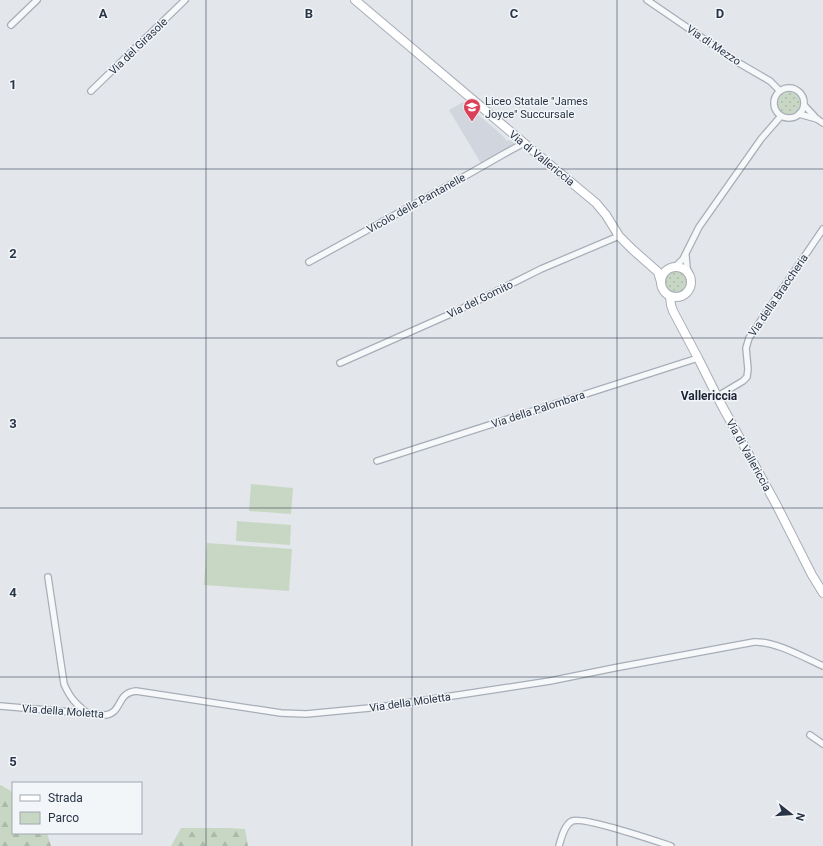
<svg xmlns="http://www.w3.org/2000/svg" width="823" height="846" font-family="Roboto,sans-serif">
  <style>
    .built { fill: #d1d6de }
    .grass { fill: url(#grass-dots) }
    .forest { fill: url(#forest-firs) }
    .green { fill: #c8d7c3 }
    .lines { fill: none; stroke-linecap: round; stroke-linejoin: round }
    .street-casing { stroke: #a7aeb7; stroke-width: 8 }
    .secondary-casing { stroke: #a7aeb7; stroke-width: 10 }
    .street { stroke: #f6f8fa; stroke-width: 5.5 }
    .secondary { stroke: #fff; stroke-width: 8 }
    .grid { fill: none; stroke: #293446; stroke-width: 1; stroke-opacity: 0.55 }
    .labels { text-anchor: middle; stroke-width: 3; stroke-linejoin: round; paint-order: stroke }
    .street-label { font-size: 11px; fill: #293446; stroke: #f3f6f9 }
    .poi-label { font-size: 11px; fill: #293446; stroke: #f3f6f9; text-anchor: start }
    .neighbourhood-label { font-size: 12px; font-weight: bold; fill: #1b2537; stroke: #f3f6f9 }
    .grid-label { font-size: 13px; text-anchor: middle; font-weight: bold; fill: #293446; stroke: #f3f6f9; stroke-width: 3; stroke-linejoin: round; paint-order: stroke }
  </style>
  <defs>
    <pattern id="grass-dots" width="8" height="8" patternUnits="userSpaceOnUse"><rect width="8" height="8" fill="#c8d7c3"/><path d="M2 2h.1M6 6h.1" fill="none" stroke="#acb9a9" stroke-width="1.8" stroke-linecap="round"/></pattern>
    <pattern id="forest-firs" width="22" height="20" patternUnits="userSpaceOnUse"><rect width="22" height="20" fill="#c8d7c3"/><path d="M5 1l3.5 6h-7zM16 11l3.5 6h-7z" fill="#acb9a9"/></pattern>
  </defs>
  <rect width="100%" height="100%" fill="#e3e7ec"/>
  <path class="built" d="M463,102l38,32 6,7 3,-1 6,5 -34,20 -33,-55z"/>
  <g class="grass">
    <circle cx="789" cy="103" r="11"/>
    <circle cx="676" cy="282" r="11"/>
  </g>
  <g class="forest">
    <path d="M0,785l13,7v41h34l4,13h-51z"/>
    <path d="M181,828h47l17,1 3,17h-77z"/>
  </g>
  <g class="green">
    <path d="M251,484l42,4 -2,26 -42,-3z"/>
    <path d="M237,521l54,4 -1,20 -54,-4z"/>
    <path d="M207,543l85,6 -3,42 -85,-6z"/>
  </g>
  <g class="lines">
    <g class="street-casing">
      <g id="street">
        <path d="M647,0l92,63 31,18 10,10"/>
        <path d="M11,25l26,-25"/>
        <circle cx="789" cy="103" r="15"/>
        <path d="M91,91l94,-91"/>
        <path d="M804,105l13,14 6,4"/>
        <path d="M799,114l18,5"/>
        <path d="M686,256l1,12 3,7"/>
        <path d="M309,262l144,-79 49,-28 22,-12"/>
        <path d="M672,268l5,-3 6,-6 16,-32 62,-88 20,-23"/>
        <path d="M340,363l115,-51 86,-43 78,-33"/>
        <path d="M718,396l25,-15 4,-4 1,-8 -2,-21 3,-10 74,-109"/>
        <path d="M377,461l321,-103"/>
        <path d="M48,577l16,107c6,14 12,20 23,29"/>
        <path d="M0,706l106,9c17,-3 10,-22 30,-24l145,22 25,1 74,-7 170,-26 64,-13 140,-26c21,-1 49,15 69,24"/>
        <path d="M810,735l13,9"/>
        <path d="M559,846c2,-7 5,-21 13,-25 11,-5 84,20 99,25"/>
      </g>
    </g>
    <g class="secondary-casing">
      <g id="secondary">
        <path d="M355,0l169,143 72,60 10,12 13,21 13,13 26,23 3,10"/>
        <circle cx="676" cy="282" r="15"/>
        <path d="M670,296l1,9 2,6 25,47 23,46 55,100 36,71 11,18"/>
      </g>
    </g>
    <use href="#street" class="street"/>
    <use href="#secondary" class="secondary"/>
  </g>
  <path class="grid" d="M206,0v846M412,0v846M617,0v846M0,169h823M0,338h823M0,508h823M0,677h823"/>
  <defs>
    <g id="school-pin" transform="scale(0.9)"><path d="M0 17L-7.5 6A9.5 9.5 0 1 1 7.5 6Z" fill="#da4057" stroke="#f3f6f9"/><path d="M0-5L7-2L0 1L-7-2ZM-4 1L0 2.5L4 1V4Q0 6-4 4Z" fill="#fff"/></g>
  </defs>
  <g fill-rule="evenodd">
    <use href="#school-pin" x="472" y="107"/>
  </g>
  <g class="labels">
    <g class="street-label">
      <text transform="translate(714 45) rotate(34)" y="4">Via di Mezzo</text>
      <text transform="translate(138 46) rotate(-44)" y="4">Via del Girasole</text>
      <text transform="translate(542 158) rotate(39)" y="4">Via di Vallericcia</text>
      <text transform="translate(416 203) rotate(-29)" y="4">Vicolo delle Pantanelle</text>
      <text transform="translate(778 295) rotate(-56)" y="4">Via della Braccheria</text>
      <text transform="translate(480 299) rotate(-26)" y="4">Via del Gomito</text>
      <text transform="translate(538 409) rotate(-18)" y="4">Via della Palombara</text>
      <text transform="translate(749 455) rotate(61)" y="4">Via di Vallericcia</text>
      <text transform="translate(410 702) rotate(-8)" y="4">Via della Moletta</text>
      <text transform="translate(63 711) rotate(4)" y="4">Via della Moletta</text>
    </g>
    <g class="poi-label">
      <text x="485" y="105">Liceo Statale "James<tspan x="485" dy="13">Joyce" Succursale</tspan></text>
    </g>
    <g class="neighbourhood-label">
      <text x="709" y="400">Vallericcia</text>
    </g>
  </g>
  <g class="grid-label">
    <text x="103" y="18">A</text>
    <text x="309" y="18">B</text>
    <text x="514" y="18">C</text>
    <text x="720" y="18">D</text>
    <text x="13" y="89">1</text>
    <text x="13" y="258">2</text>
    <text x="13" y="428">3</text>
    <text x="13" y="597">4</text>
    <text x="13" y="766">5</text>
  </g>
  <rect x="12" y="782" width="130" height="52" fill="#f3f6f9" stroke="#a2a8b1"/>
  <rect x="20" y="795" width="20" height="6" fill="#ffffff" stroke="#a2a8b1"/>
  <text x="48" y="802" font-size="12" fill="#293446">Strada</text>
  <rect x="20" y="812" width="20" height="12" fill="#c8d7c3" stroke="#a2a8b1"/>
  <text x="48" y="822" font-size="12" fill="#293446">Parco</text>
  <g transform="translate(791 814) rotate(107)" stroke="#f3f6f9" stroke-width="3" paint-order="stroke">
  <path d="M0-3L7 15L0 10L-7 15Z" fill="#293446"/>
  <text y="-6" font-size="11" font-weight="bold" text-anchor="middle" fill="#293446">N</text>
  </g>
</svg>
